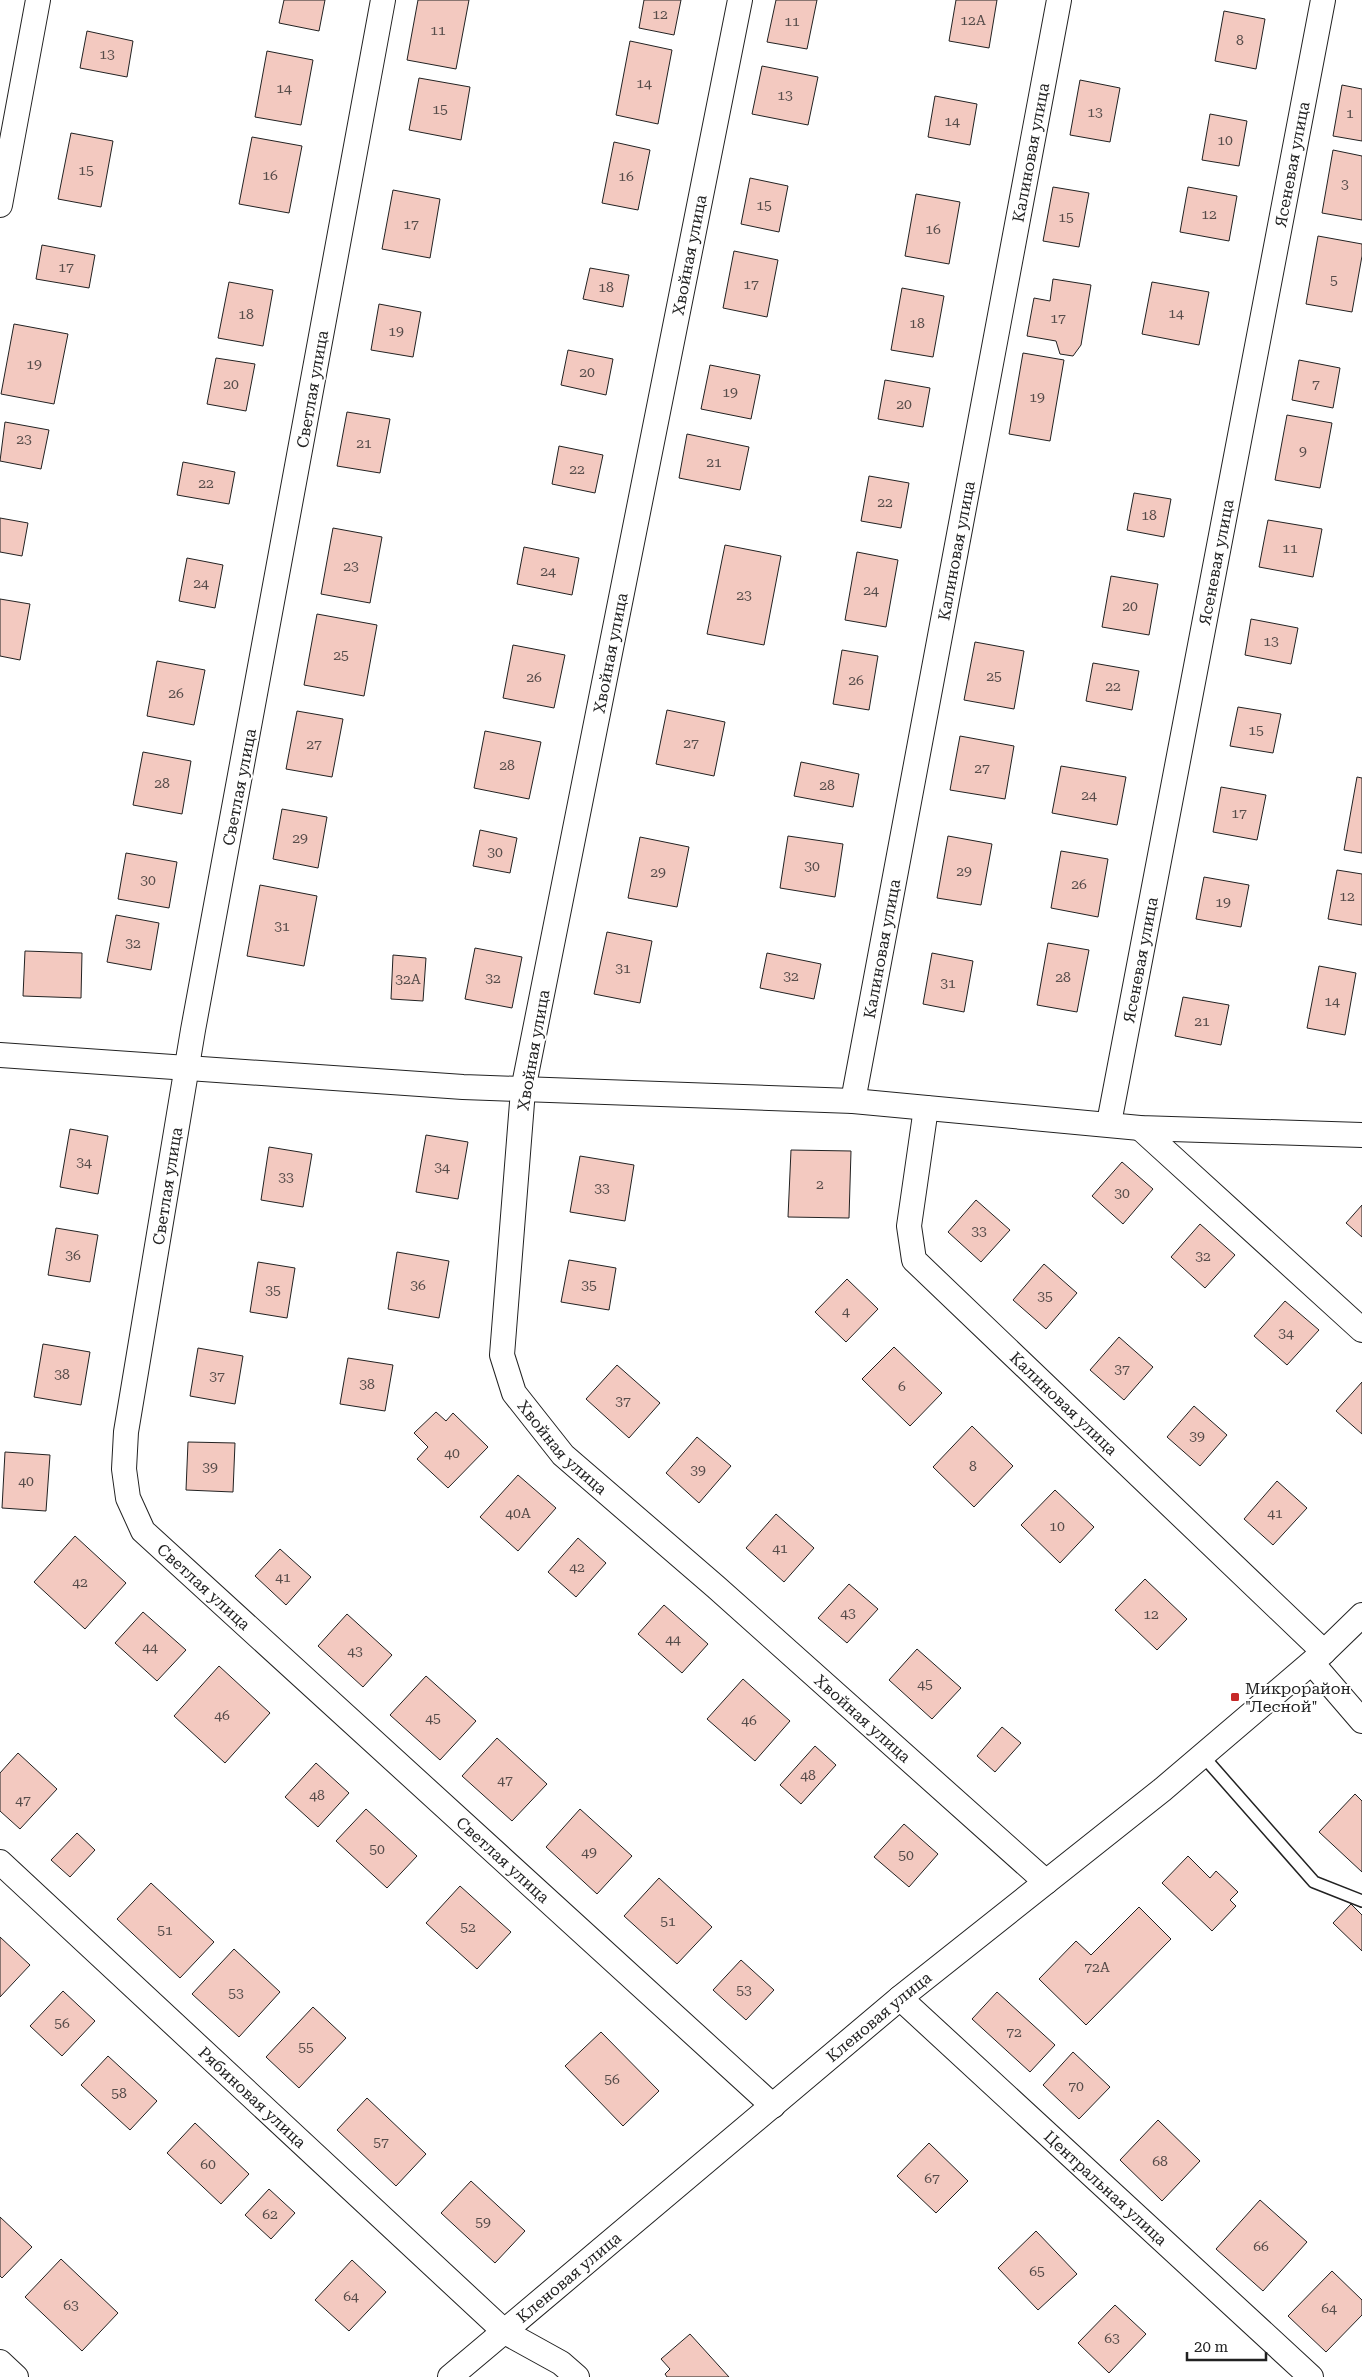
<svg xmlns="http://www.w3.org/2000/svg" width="1362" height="2377" font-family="'Roboto Serif',serif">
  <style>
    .building { fill: #f3c9c0; stroke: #222 }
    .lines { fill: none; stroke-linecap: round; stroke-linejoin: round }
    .service-casing { stroke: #222; stroke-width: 14 }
    .minor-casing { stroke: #222; stroke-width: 26 }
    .service { stroke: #fff; stroke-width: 11 }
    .minor { stroke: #fff; stroke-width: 24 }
    .poi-dot { fill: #c62828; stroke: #fff; stroke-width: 2 }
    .labels { text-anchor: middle; stroke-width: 4; stroke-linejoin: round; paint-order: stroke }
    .number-label { font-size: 14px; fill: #564c4a }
    .street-label { font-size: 16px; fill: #222; stroke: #fff }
    .poi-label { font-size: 16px; fill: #222; stroke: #fff; text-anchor: start }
  </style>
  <rect width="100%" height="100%" fill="#fff"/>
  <g class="building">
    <path d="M284,0h41l-6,31 -40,-8z"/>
    <path d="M418,0h51l-13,69 -49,-9z"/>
    <path d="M644,0h37l-7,35 -35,-7z"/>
    <path d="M776,0h41l-10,49 -40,-7z"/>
    <path d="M956,0h41l-8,48 -40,-7z"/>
    <path d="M1224,11l41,8 -9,50 -41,-8z"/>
    <path d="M87,31l46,10 -6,36 -47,-9z"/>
    <path d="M630,41l42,9 -14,74 -42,-9z"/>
    <path d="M267,51l46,9 -12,65 -46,-8z"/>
    <path d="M762,66l56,11 -10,48 -56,-11z"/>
    <path d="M419,78l51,9 -9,53 -52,-10z"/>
    <path d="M1080,80l40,8 -10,54 -40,-7z"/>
    <path d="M1342,85l20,4v52l-29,-5z"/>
    <path d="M935,96l42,8 -7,41 -42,-8z"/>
    <path d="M1210,114l37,7 -8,45 -37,-6z"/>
    <path d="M71,133l42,8 -12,66 -43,-8z"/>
    <path d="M252,137l50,9 -13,67 -50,-9z"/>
    <path d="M614,142l36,8 -12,60 -36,-7z"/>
    <path d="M1333,150l29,6v64l-40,-7z"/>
    <path d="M750,178l38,8 -9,46 -38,-8z"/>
    <path d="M1053,187l36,6 -10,54 -36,-6z"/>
    <path d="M1188,187l49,9 -8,45 -49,-9z"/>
    <path d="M393,190l47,9 -10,59 -48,-9z"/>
    <path d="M916,194l44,8 -11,62 -44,-8z"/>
    <path d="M1318,236l44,8v12l-10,56 -46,-8z"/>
    <path d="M42,245l53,10 -6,33 -53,-9z"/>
    <path d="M734,251l44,9 -11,57 -44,-9z"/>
    <path d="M590,268l39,7 -6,32 -40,-8z"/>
    <path d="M1053,279l38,6 -10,60 -8,11 -13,-2 -4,-13 -29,-5 7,-38 16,3z"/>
    <path d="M229,282l44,8 -10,56 -45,-8z"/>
    <path d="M1152,282l57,10 -10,53 -57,-11z"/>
    <path d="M902,288l42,8 -11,61 -42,-7z"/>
    <path d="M379,304l42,8 -8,45 -42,-7z"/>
    <path d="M14,324l54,10 -14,70 -53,-10z"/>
    <path d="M568,350l45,9 -7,36 -45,-10z"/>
    <path d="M1023,353l41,7 -14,81 -41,-7z"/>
    <path d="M216,358l39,6 -9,47 -39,-7z"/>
    <path d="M1299,360l41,8 -7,40 -41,-8z"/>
    <path d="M710,365l50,10 -9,44 -50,-10z"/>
    <path d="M885,380l45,8 -7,39 -45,-8z"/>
    <path d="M347,412l43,7 -10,54 -43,-7z"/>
    <path d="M1287,415l45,8 -12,65 -45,-8z"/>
    <path d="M5,422l44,8 -8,39 -41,-8z"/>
    <path d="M687,434l62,13 -9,43 -61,-12z"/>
    <path d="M559,446l44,9 -8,38 -43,-9z"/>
    <path d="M183,462l52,10 -6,32 -52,-9z"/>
    <path d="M869,476l40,7 -8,45 -40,-7z"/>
    <path d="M1134,493l37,6 -7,38 -37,-7z"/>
    <path d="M0,518l28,5 -6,33 -22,-4z"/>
    <path d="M1268,520l54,9 -9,48 -54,-10z"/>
    <path d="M333,528l49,9 -12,66 -49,-9z"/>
    <path d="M725,545l56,11 -17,89 -57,-11z"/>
    <path d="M524,547l55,11 -7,37 -55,-11z"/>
    <path d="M857,552l41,8 -12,67 -41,-7z"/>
    <path d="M187,558l36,7 -8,43 -36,-7z"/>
    <path d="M1111,576l47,8 -9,51 -47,-8z"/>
    <path d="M0,599l30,5 -10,56 -20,-4z"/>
    <path d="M317,614l60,11 -13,71 -60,-11z"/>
    <path d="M1251,619l47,9 -7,36 -46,-9z"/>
    <path d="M975,642l49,9 -10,58 -50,-9z"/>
    <path d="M513,645l52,10 -11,53 -51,-10z"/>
    <path d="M842,650l36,6 -9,54 -36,-6z"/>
    <path d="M157,661l48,9 -11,55 -47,-9z"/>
    <path d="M1093,663l46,8 -7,39 -46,-9z"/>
    <path d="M1238,707l43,7 -8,39 -43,-7z"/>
    <path d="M667,710l58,12 -11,54 -58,-12z"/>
    <path d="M297,711l46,8 -11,58 -46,-8z"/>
    <path d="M485,731l56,11 -12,57 -55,-11z"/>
    <path d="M960,736l54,10 -9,53 -55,-9z"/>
    <path d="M143,752l48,9 -9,53 -49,-9z"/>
    <path d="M801,762l58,12 -6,33 -59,-11z"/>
    <path d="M1061,766l65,11 -9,48 -65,-12z"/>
    <path d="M1357,777l5,1v75l-18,-3z"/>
    <path d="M1221,787l45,8 -9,45 -44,-8z"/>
    <path d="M282,809l45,8 -9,51 -45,-9z"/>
    <path d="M480,830l37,8 -7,35 -37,-7z"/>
    <path d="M788,836l55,8 -8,53 -55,-9z"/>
    <path d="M948,836l44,8 -11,61 -44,-7z"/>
    <path d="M640,837l49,10 -12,60 -49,-9z"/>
    <path d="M1061,851l47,8 -10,58 -47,-9z"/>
    <path d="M126,853l51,9 -8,46 -51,-9z"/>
    <path d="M1337,870l25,4v51l-34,-6z"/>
    <path d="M1204,877l45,8 -8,42 -45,-8z"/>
    <path d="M260,885l57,11 -13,70 -57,-10z"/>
    <path d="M116,915l43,8 -8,47 -44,-8z"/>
    <path d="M607,932l45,9 -12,62 -46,-9z"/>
    <path d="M1048,943l41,7 -12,62 -40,-7z"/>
    <path d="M475,948l47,9 -10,51 -47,-9z"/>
    <path d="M25,951l57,2 -1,45 -58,-2z"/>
    <path d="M767,953l54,11 -7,35 -54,-11z"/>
    <path d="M932,953l41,8 -9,51 -41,-8z"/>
    <path d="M393,955l33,3 -3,43 -32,-2z"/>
    <path d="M1319,966l37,7 -11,62 -38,-7z"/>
    <path d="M1183,997l46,8 -8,40 -46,-9z"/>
    <path d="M70,1129l38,7 -10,58 -38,-7z"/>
    <path d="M426,1135l42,7 -10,57 -42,-7z"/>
    <path d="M269,1147l43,7 -9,53 -42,-7z"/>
    <path d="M791,1150l60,1 -2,67 -61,-1z"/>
    <path d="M580,1156l54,9 -9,56 -55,-9z"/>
    <path d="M1122,1162l31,27 -30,35 -31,-28z"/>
    <path d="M976,1200l34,30 -29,32 -33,-30z"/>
    <path d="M1362,1205v32l-16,-14z"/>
    <path d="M1200,1224l35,31 -30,33 -34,-31z"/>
    <path d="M56,1228l42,7 -8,47 -42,-7z"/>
    <path d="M397,1252l52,9 -10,57 -51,-9z"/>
    <path d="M569,1260l47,8 -7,42 -48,-8z"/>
    <path d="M258,1262l37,6 -8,50 -37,-6z"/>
    <path d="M1044,1264l33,29 -31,36 -33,-29z"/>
    <path d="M847,1279l31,30 -32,33 -31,-30z"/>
    <path d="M1285,1301l34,29 -32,35 -33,-29z"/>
    <path d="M1119,1337l34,30 -29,33 -34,-30z"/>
    <path d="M43,1344l47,8 -9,53 -47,-8z"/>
    <path d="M894,1347l48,46 -32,33 -48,-47z"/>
    <path d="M198,1348l45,8 -8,48 -45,-8z"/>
    <path d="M348,1358l45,7 -8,46 -45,-7z"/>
    <path d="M617,1365l43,38 -31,35 -43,-39z"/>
    <path d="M1362,1382v52l-26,-23z"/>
    <path d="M1194,1406l33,29 -27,31 -33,-29z"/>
    <path d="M436,1412l10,9 7,-8 35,34 -40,41 -31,-29 11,-12 -14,-14z"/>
    <path d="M972,1426l41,40 -39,41 -41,-40z"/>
    <path d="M697,1437l34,29 -32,37 -33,-30z"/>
    <path d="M188,1442l47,1 -2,49 -47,-2z"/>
    <path d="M5,1452l45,3 -4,56 -44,-3z"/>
    <path d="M518,1475l38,33 -38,43 -38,-34z"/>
    <path d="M1277,1481l30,27 -34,37 -29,-26z"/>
    <path d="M1055,1490l39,37 -34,36 -39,-38z"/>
    <path d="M776,1514l38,34 -30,34 -38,-34z"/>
    <path d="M75,1536l51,47 -41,46 -51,-47z"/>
    <path d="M578,1538l28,25 -30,34 -28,-25z"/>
    <path d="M280,1549l31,28 -25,28 -31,-29z"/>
    <path d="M1145,1579l42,40 -30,31 -42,-40z"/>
    <path d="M849,1584l29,25 -31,34 -29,-25z"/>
    <path d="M664,1605l44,39 -26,29 -44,-39z"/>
    <path d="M143,1612l43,38 -29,31 -42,-38z"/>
    <path d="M347,1614l45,41 -29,32 -45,-41z"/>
    <path d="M917,1649l44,39 -29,31 -43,-39z"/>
    <path d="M219,1666l51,47 -45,50 -51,-47z"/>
    <path d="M426,1676l50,45 -36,39 -50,-45z"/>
    <path d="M743,1679l47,42 -35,40 -48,-42z"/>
    <path d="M1002,1727l19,16 -26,29 -18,-16z"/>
    <path d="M497,1738l50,46 -35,37 -50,-45z"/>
    <path d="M815,1746l21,19 -35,39 -21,-19z"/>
    <path d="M18,1753l39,36 -37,40 -20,-18v-38z"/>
    <path d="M316,1763l33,30 -31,34 -33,-30z"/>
    <path d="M1355,1794l7,7v71l-43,-40z"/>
    <path d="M366,1809l51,47 -30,32 -51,-47z"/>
    <path d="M580,1809l52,47 -35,38 -51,-47z"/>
    <path d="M904,1824l34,30 -29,33 -35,-30z"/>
    <path d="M77,1833l18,17 -25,27 -19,-17z"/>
    <path d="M1188,1856l22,22 6,-7 22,21 -8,8 6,6 -24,25 -50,-48z"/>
    <path d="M659,1878l53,49 -35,37 -53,-48z"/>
    <path d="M151,1883l63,59 -34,36 -63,-59z"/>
    <path d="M460,1886l51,46 -34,37 -51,-46z"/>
    <path d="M1351,1904l11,11v36l-29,-28z"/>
    <path d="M1139,1907l32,32 -85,86 -47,-46 37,-38 15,14z"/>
    <path d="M0,1937l30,28 -30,32z"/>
    <path d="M234,1949l46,43 -41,45 -47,-43z"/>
    <path d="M741,1960l33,30 -28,30 -33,-30z"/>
    <path d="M63,1991l32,30 -33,35 -32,-30z"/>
    <path d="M997,1992l58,53 -25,27 -58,-53z"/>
    <path d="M313,2007l33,31 -47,50 -33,-31z"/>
    <path d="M601,2032l58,59 -36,35 -58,-60z"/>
    <path d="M1073,2052l37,35 -31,32 -36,-34z"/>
    <path d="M108,2056l49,45 -27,29 -49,-45z"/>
    <path d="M367,2098l59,56 -30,32 -59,-56z"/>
    <path d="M1158,2120l42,41 -38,40 -42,-41z"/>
    <path d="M195,2123l54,51 -28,30 -54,-51z"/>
    <path d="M929,2143l39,38 -32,32 -39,-37z"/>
    <path d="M471,2181l54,50 -30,32 -54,-50z"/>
    <path d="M269,2189l26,24 -24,26 -26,-24z"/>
    <path d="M1260,2200l47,42 -44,49 -47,-42z"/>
    <path d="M0,2217l32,30 -30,31 -2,-2z"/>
    <path d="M1036,2231l41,43 -39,36 -40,-42z"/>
    <path d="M61,2259l57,54 -36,38 -57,-54z"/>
    <path d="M352,2260l34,32 -37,39 -34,-31z"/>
    <path d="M1332,2271l30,29v15l-36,37 -38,-36z"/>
    <path d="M1115,2305l31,29 -37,39 -31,-30z"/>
    <path d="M690,2334l39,43h-62l-2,-3 5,-5 -9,-10z"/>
  </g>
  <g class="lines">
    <g class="service-casing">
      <path id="service" d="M1203,1756l111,126 48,19"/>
    </g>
    <g class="minor-casing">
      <g id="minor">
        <path id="s1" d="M383,0l-190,1030 -67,402 -2,37 4,29 15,33 630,575"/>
        <path id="s2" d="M740,0l-217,1090 -21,265 12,38 49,62 153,132 330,295"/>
        <path d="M0,205l38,-205"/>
        <path d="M0,1055l463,32 390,14 287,27 222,7"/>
        <path id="s3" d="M853,1101l206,-1101"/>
        <path id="s4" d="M926,1108l-17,118 5,34 410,392"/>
        <path id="s5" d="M1109,1123l214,-1123"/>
        <path d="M1140,1128l222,202"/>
        <path d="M1312,1663l50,58"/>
        <path id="s6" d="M0,1862l505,470 56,31 16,14"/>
        <path id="s7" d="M900,1998l411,379"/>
        <path d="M0,2362l16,15"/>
        <path id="s8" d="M450,2377l450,-379 262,-208 162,-138 38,-37"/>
      </g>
    </g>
    <use href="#service" class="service"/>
    <use href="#minor" class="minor"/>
  </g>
  <rect class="poi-dot" x="1230" y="1692" width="10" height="10" rx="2.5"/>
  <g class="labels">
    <g class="number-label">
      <text x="660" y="19">12</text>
      <text x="973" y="25">12А</text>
      <text x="792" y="26">11</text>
      <text x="438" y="35">11</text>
      <text x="1240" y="45">8</text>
      <text x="107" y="59">13</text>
      <text x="644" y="88">14</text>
      <text x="284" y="93">14</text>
      <text x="785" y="100">13</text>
      <text x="440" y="114">15</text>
      <text x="1095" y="117">13</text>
      <text x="1350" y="118">1</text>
      <text x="952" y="126">14</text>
      <text x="1225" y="145">10</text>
      <text x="86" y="175">15</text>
      <text x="270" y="180">16</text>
      <text x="626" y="181">16</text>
      <text x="1345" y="189">3</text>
      <text x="764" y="210">15</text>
      <text x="1209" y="219">12</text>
      <text x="1066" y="222">15</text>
      <text x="411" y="229">17</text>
      <text x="933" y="234">16</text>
      <text x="66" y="272">17</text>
      <text x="1334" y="285">5</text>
      <text x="751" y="289">17</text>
      <text x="606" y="292">18</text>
      <text x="1176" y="318">14</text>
      <text x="246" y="319">18</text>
      <text x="1058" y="323">17</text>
      <text x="917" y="328">18</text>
      <text x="396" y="336">19</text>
      <text x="34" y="369">19</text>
      <text x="587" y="377">20</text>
      <text x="231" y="389">20</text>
      <text x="1316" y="389">7</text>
      <text x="730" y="397">19</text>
      <text x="1037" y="402">19</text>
      <text x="904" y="409">20</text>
      <text x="24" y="444">23</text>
      <text x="364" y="448">21</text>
      <text x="1303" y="456">9</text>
      <text x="714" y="467">21</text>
      <text x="577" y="474">22</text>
      <text x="206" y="488">22</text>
      <text x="885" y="507">22</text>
      <text x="1149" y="520">18</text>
      <text x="1290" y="553">11</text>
      <text x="351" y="571">23</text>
      <text x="548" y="576">24</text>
      <text x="201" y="588">24</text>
      <text x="871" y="595">24</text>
      <text x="744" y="600">23</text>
      <text x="1130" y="611">20</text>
      <text x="1271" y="646">13</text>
      <text x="341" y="660">25</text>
      <text x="994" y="681">25</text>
      <text x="534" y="682">26</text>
      <text x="856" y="685">26</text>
      <text x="1113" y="691">22</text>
      <text x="176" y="698">26</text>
      <text x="1256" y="735">15</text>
      <text x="691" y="748">27</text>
      <text x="314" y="749">27</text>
      <text x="507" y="770">28</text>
      <text x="982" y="773">27</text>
      <text x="162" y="788">28</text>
      <text x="827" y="790">28</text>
      <text x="1089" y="800">24</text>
      <text x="1239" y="818">17</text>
      <text x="300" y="843">29</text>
      <text x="495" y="857">30</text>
      <text x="812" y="871">30</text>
      <text x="964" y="876">29</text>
      <text x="658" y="877">29</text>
      <text x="148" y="885">30</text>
      <text x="1079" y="889">26</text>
      <text x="1347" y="901">12</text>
      <text x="1223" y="907">19</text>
      <text x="282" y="931">31</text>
      <text x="133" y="948">32</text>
      <text x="623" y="973">31</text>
      <text x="791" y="981">32</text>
      <text x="1063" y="982">28</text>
      <text x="493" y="983">32</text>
      <text x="408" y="984">32A</text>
      <text x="948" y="988">31</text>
      <text x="1332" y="1006">14</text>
      <text x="1202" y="1026">21</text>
      <text x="84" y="1167">34</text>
      <text x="442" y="1172">34</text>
      <text x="286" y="1182">33</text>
      <text x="820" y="1189">2</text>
      <text x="602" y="1193">33</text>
      <text x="1122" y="1198">30</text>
      <text x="979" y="1236">33</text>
      <text x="73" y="1260">36</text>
      <text x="1203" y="1261">32</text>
      <text x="418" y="1290">36</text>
      <text x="589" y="1290">35</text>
      <text x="273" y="1295">35</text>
      <text x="1045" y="1301">35</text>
      <text x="846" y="1316">4</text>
      <text x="1286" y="1338">34</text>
      <text x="1122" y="1374">37</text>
      <text x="62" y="1379">38</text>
      <text x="217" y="1381">37</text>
      <text x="367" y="1389">38</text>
      <text x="902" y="1391">6</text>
      <text x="623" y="1406">37</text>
      <text x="1197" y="1441">39</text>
      <text x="452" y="1458">40</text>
      <text x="973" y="1471">8</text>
      <text x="210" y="1472">39</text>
      <text x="698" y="1475">39</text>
      <text x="26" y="1486">40</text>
      <text x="518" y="1518">40А</text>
      <text x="1275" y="1518">41</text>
      <text x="1057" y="1531">10</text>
      <text x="780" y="1553">41</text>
      <text x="577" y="1572">42</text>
      <text x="283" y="1582">41</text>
      <text x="80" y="1587">42</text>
      <text x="848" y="1618">43</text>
      <text x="1151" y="1619">12</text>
      <text x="673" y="1644">44</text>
      <text x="150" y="1652">44</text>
      <text x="355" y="1656">43</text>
      <text x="925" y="1689">45</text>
      <text x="222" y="1720">46</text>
      <text x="433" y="1723">45</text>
      <text x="749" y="1725">46</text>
      <text x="808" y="1780">48</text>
      <text x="505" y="1785">47</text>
      <text x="317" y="1800">48</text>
      <text x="23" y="1805">47</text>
      <text x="377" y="1854">50</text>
      <text x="589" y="1857">49</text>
      <text x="906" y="1860">50</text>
      <text x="668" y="1926">51</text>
      <text x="468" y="1932">52</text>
      <text x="165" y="1935">51</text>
      <text x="1097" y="1972">72А</text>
      <text x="744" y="1995">53</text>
      <text x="236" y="1998">53</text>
      <text x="62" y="2028">56</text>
      <text x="1014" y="2037">72</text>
      <text x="306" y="2052">55</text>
      <text x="612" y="2084">56</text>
      <text x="1076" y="2091">70</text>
      <text x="119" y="2098">58</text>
      <text x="381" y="2147">57</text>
      <text x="1160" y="2166">68</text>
      <text x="208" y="2169">60</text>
      <text x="932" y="2183">67</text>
      <text x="270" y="2219">62</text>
      <text x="483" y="2227">59</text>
      <text x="1261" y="2251">66</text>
      <text x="1037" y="2276">65</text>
      <text x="351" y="2301">64</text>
      <text x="71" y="2310">63</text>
      <text x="1329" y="2313">64</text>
      <text x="1112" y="2343">63</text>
    </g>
    <g class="street-label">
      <text dy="6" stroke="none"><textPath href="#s3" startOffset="965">Калиновая улица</textPath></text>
      <text dy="6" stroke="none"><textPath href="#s5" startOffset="976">Ясеневая улица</textPath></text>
      <text transform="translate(689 255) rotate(-79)" y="6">Хвойная улица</text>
      <text transform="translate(312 389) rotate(-80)" y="6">Светлая улица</text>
      <text dy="6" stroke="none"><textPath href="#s3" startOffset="560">Калиновая улица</textPath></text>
      <text dy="6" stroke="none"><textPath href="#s5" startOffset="571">Ясеневая улица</textPath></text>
      <text transform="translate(610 653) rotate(-79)" y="6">Хвойная улица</text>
      <text transform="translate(239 787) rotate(-79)" y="6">Светлая улица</text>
      <text dy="6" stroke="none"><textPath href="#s3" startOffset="155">Калиновая улица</textPath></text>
      <text dy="6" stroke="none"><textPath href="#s5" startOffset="166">Ясеневая улица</textPath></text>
      <text transform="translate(533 1050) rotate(-80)" y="6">Хвойная улица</text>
      <text transform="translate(167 1186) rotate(-81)" y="6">Светлая улица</text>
      <text dy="6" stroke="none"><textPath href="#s4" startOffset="361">Калиновая улица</textPath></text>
      <text dy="6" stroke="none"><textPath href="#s2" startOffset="1490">Хвойная улица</textPath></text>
      <text dy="6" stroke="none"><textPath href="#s1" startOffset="1640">Светлая улица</textPath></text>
      <text dy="6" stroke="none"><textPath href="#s2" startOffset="1895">Хвойная улица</textPath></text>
      <text dy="6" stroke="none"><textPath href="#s1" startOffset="2045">Светлая улица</textPath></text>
      <text dy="6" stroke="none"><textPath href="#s8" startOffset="560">Кленовая улица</textPath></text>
      <text dy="6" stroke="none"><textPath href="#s6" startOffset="345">Рябиновая улица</textPath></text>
      <text dy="6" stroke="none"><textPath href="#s7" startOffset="280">Центральная улица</textPath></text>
      <text dy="6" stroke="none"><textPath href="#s8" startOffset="155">Кленовая улица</textPath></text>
    </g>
    <g class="poi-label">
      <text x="1245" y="1694">Микрорайон<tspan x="1245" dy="18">"Лесной"</tspan></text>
    </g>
  </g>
  <path d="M1187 2352v8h79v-8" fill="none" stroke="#222222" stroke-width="2.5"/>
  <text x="1194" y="2352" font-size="15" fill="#222222" stroke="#ffffff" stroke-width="4" paint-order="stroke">20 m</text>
</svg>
